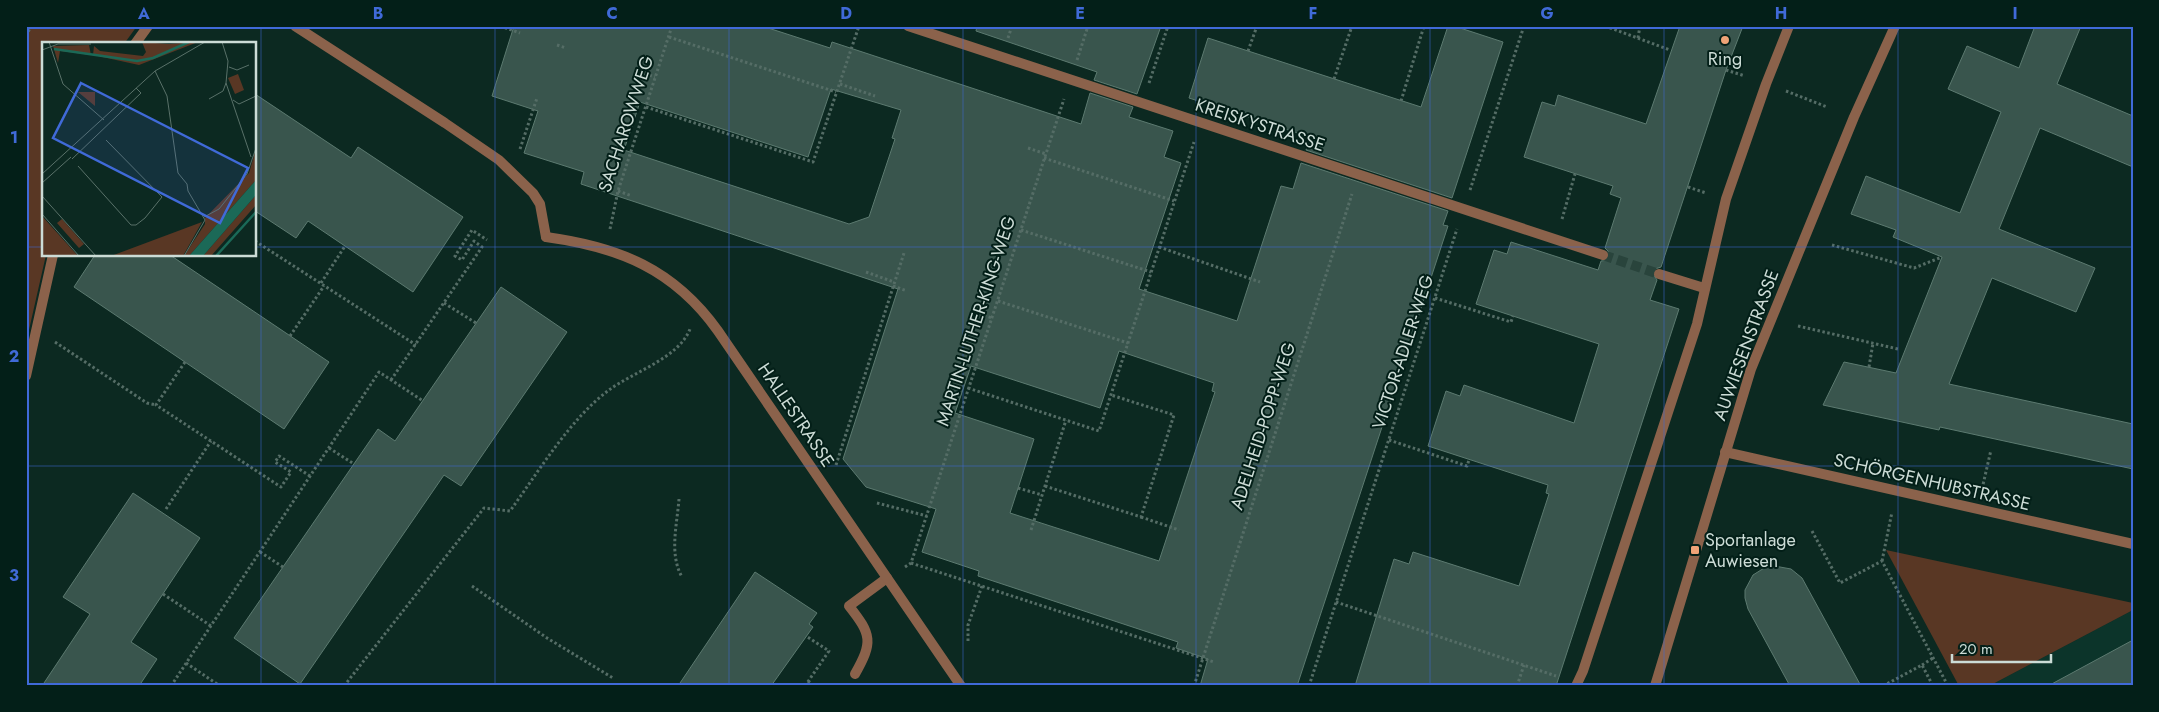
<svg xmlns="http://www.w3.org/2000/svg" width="2159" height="712" font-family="Jost,sans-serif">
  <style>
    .built { fill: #0c342a }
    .green { fill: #593724 }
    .building { fill: #39554d; stroke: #5c7a70; fill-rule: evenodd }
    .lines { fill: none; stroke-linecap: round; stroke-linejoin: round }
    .minor-tunnel { stroke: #29443c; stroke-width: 10; stroke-dasharray: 10 5; stroke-linecap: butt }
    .path { stroke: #556d66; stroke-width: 3; stroke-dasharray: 2.5 2.5; stroke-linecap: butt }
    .service { stroke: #8b624b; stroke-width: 10 }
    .minor { stroke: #8b624b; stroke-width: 10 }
    .grid { fill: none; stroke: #406ad8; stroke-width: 1; stroke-opacity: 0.55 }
    .poi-dot { fill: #efa377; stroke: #031f18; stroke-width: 2 }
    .labels { text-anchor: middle; stroke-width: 4; stroke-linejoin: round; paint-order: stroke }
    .poi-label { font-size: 18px; fill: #ccdcd6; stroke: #031f18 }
    .street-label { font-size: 18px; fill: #ccdcd6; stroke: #031f18 }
    .inset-river { fill: none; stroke: #1b6957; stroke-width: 2.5 }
    .inset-road { fill: none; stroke: #597169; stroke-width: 1 }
    .view { fill: #406ad8; fill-opacity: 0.15; stroke: #406ad8; stroke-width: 2.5 }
    .inset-edge { fill: none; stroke: #ccdcd6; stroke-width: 2.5 }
    .neatline { fill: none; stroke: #406ad8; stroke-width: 2 }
    .grid-label { font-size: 16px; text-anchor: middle; font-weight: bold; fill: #406ad8 }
  </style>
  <rect width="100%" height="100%" fill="#0c2921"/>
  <path class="built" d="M2133,610v76h-144z"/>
  <g class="green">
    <path d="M26,26h111l-13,18h-80v211h2l-20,88z"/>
    <path d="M1886,550l247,53v7l-144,76h-30z"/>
  </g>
  <g class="building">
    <path d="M514,26h248l68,22 2,-6 249,82 9,-31 43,14 -4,10 44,14 -9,26 17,6 -42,126 98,32 44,-135 12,3 8,-26 147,48 -5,14 5,1 -151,460h-97l8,-27 -32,-11 2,-6 -200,-66 1,-5 -57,-19 14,-43 -70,-22 -23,-28 55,-170 -317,-105 3,-12 -60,-19 14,-42 -46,-15zM831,89l70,21 -9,28 3,1 -26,78 -20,7 -225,-74 16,-48 168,55zM1119,351l95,32 -2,8 3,1 -56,169 -149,-48 24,-74 -79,-26 16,-47 129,42z"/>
    <path d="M977,26h184l-24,68 -43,-14 3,-8 -121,-41z"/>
    <path d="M1448,26h6l49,16 -51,156 -146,-48 4,-13 -121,-39 19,-60 213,69z"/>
    <path d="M1680,26h63l-17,44 -65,197 -6,2 -3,3 5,8 -7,20 29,9 -123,377h-201l39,-127 15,5 4,-12 106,34 30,-92 -3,-1 2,-8 -120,-39 18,-55 14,5 4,-11 110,38 25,-79 -123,-40 18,-54 13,4 4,-12 87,28 3,-9 7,-1 2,-7 -5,-5 16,-50 -11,-4 3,-8 -89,-29 18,-55 13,4 3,-11 88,29z"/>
    <path d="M2035,26h46l-24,58 76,32v51l-93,-39 -41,101 96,39 -19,44 -84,-34 -43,106 184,40v45l-193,-42 -1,3 -116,-25 21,-43 52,11 46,-116 -49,-20 3,-7 -45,-16 15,-38 94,37 41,-101 -53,-23 19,-43 52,22z"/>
    <path d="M255,94l96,64 7,-11 105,70 -50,75 -105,-71 -12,17 -41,-27z"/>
    <path d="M95,255h75l159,107 -45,67 -210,-142z"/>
    <path d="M501,287l66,45 -106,154 -17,-11 -144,209 -66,-46 144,-209 17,12z"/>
    <path d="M133,493l67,45 -69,104 26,17 -18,27h-97l48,-72 -27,-17z"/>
    <path d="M1769,565l22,4 11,9 59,108h-71l-42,-77 -3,-11v-8l8,-15z"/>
    <path d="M755,572l62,41 -8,11 4,3 -42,59h-93z"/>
    <path d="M2133,640v46h-85z"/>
  </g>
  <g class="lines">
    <path class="minor-tunnel" d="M1603,255l56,19"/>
    <g class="path">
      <path d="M500,26l20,7"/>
      <path d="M1605,26l65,24"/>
      <path d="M26,36l5,-10"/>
      <path d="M669,37l167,55"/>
      <path d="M1008,38l4,-12"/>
      <path d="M1638,38l2,-12"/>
      <path d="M557,45l9,3"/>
      <path d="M1248,51l9,-25"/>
      <path d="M1077,60l11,-34"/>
      <path d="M1726,70l19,6"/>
      <path d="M640,72l15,5"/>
      <path d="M1334,79l18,-53"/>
      <path d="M1149,83l19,-57"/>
      <path d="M840,84l35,12"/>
      <path d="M1786,91l41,16"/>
      <path d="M1401,101l23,-75"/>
      <path d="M646,107l167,55 46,-136"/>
      <path d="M1028,148l18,6"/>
      <path d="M520,149l17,-51"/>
      <path d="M1044,158l130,43"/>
      <path d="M1688,187l18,6"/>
      <path d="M1470,190l54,-164"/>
      <path d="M618,191l14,5"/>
      <path d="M1562,219l13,-45"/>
      <path d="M610,229l8,-38 54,-165"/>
      <path d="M1021,230l130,42"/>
      <path d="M255,241l161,104"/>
      <path d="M1832,245l82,23 28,-11"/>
      <path d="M1159,247l101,35"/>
      <path d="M866,272l28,10"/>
      <path d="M321,283l24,-37"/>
      <path d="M893,286l14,5"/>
      <path d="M1435,298l76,24 2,-6"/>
      <path d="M998,301l130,42"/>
      <path d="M444,303l32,20"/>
      <path d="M979,314l13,4"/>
      <path d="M1798,326l100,23"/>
      <path d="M290,336l34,-50"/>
      <path d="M55,342l92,61 9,2"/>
      <path d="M185,362l-29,43 125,82 10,-15 -16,-10 4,-6 31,20"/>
      <path d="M1869,367l4,-24"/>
      <path d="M391,380l91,-133 -8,-6 -12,19 -7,-4 17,-26 15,10"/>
      <path d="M968,388l131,43 95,-289"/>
      <path d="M1389,440l78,26 2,-6"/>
      <path d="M329,448l25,16"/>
      <path d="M836,465l68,-212"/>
      <path d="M1045,486l96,31 33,-102 -63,-20"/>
      <path d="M1018,488l24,7"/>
      <path d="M1982,489l9,-39"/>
      <path d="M679,499c-2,26 -10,55 3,78"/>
      <path d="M877,503l50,13"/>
      <path d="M166,509l45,-68"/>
      <path d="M1141,517l38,13"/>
      <path d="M1031,530l35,-110"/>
      <path d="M1812,531l28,52 42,-22 66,125"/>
      <path d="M260,552l23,15"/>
      <path d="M1882,561l10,-49"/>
      <path d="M911,563l303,99"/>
      <path d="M905,567l6,-4 153,-464"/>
      <path d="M472,586l75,52 66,40"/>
      <path d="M163,594l48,32"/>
      <path d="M1336,602l220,74"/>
      <path d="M968,641v-16l14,-39"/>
      <path d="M186,663l34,23"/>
      <path d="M1922,665l11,-7"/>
      <path d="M808,681l6,5"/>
      <path d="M171,686l208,-314 44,29"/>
      <path d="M344,686l140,-178 26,3c29,-40 60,-92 99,-121 24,-18 70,-32 81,-61"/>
      <path d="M805,686l24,-35 -23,-15"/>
      <path d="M1194,686l158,-492"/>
      <path d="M1309,686l148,-457"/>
      <path d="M1517,686l7,-21"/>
      <path d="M1883,686l39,-21 11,21"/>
    </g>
    <g class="service">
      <path d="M295,26l150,97 54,37 34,33 7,11 6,33"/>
      <path d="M135,44l13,-18"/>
      <path d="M26,376l27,-121"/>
      <path d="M855,674c18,-32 17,-39 -6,-68l38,-28"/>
    </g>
    <g class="minor">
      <path d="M908,26l695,229"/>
      <path d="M546,237c73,10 128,32 172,94l243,355"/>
      <path d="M1659,274l45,14"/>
      <path d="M1725,452l408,92"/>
      <path d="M1576,686l7,-15 114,-347 29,-125 40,-115 23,-58"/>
      <path d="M1655,686l96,-317 103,-252 41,-91"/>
    </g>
  </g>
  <path class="grid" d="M261,26v660M495,26v660M729,26v660M963,26v660M1196,26v660M1430,26v660M1664,26v660M1898,26v660M26,247h18M255,247h1878M26,466h2107"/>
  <g class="poi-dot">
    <circle cx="1725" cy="40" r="5"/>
    <rect x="1690" y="545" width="10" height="10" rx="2.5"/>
  </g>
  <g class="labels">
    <g class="poi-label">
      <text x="1725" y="65">Ring</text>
      <text x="1705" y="546" text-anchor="start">Sportanlage<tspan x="1705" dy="21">Auwiesen</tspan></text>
    </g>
    <g class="street-label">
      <text transform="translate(626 124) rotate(-72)" y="6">SACHAROWWEG</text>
      <text transform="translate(1260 125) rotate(18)" y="6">KREISKYSTRASSE</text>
      <text transform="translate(976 321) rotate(-72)" y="6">MARTIN-LUTHER-KING-WEG</text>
      <text transform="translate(1746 345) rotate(-70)" y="6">AUWIESENSTRASSE</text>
      <text transform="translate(1403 352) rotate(-72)" y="6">VICTOR-ADLER-WEG</text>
      <text transform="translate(796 415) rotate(56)" y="6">HALLESTRASSE</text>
      <text transform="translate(1263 426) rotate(-72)" y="6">ADELHEID-POPP-WEG</text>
      <text transform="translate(1932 482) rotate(13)" y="6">SCHÖRGENHUBSTRASSE</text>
    </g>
  </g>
  <g transform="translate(42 42)">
    <rect width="214" height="214" fill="#0c2921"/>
    <path d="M100,0l27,2 29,-2 -59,23 -46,-10 1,-9 6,5 43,5 3,-4zM47,3l2,10 -31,-4 -2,12 -5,-17zM196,32l6,16 -9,4 -7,-16zM36,50h17v14zM214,107v31l-67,76h-5l21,-32v-6l44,-45zM214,153v10l-45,51h-8zM0,174l36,40h-36zM20,177l22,25 -5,4 -22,-25zM160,180l-19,34h-72z" fill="#593724"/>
    <path d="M214,138v15l-53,61h-14z" fill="#1b6957"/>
    <path class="inset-river" d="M12,7l83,12 16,-3 36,-16M174,214l40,-44"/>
    <path class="inset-road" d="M7,0l14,42 41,36M180,0l6,19 -2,22 25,74M0,8l16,-6h33M187,25l8,3 12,-5M113,29l12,25 11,77 9,11 1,7 17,29 -21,36M167,57l14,-8 3,-8M191,58l6,4 17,-8M30,117l69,-66 -5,-5M36,124l53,59h5l9,-7 17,-21 -56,-57M0,132l113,-103 50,-29M0,141l29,-26M0,154l54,60M0,172l37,42M162,175l15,-8 28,-35 9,-26"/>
    <path class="view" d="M39,41l167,85 -28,55 -167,-85z"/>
    <rect width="214" height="214" class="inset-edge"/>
  </g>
  <rect width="2159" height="712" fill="none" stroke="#031f18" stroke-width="55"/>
  <path d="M1952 654v8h99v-8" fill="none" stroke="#ccdcd6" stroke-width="2.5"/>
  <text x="1959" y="654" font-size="15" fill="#ccdcd6" stroke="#031f18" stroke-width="4" paint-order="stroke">20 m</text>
  <rect x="28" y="28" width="2104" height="656" class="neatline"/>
  <g class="grid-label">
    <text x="144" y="19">A</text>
    <text x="378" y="19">B</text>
    <text x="612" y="19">C</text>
    <text x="846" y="19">D</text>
    <text x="1080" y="19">E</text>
    <text x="1313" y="19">F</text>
    <text x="1547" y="19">G</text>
    <text x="1781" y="19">H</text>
    <text x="2015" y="19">I</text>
    <text x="14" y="143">1</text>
    <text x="14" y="362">2</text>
    <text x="14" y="581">3</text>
  </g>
</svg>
